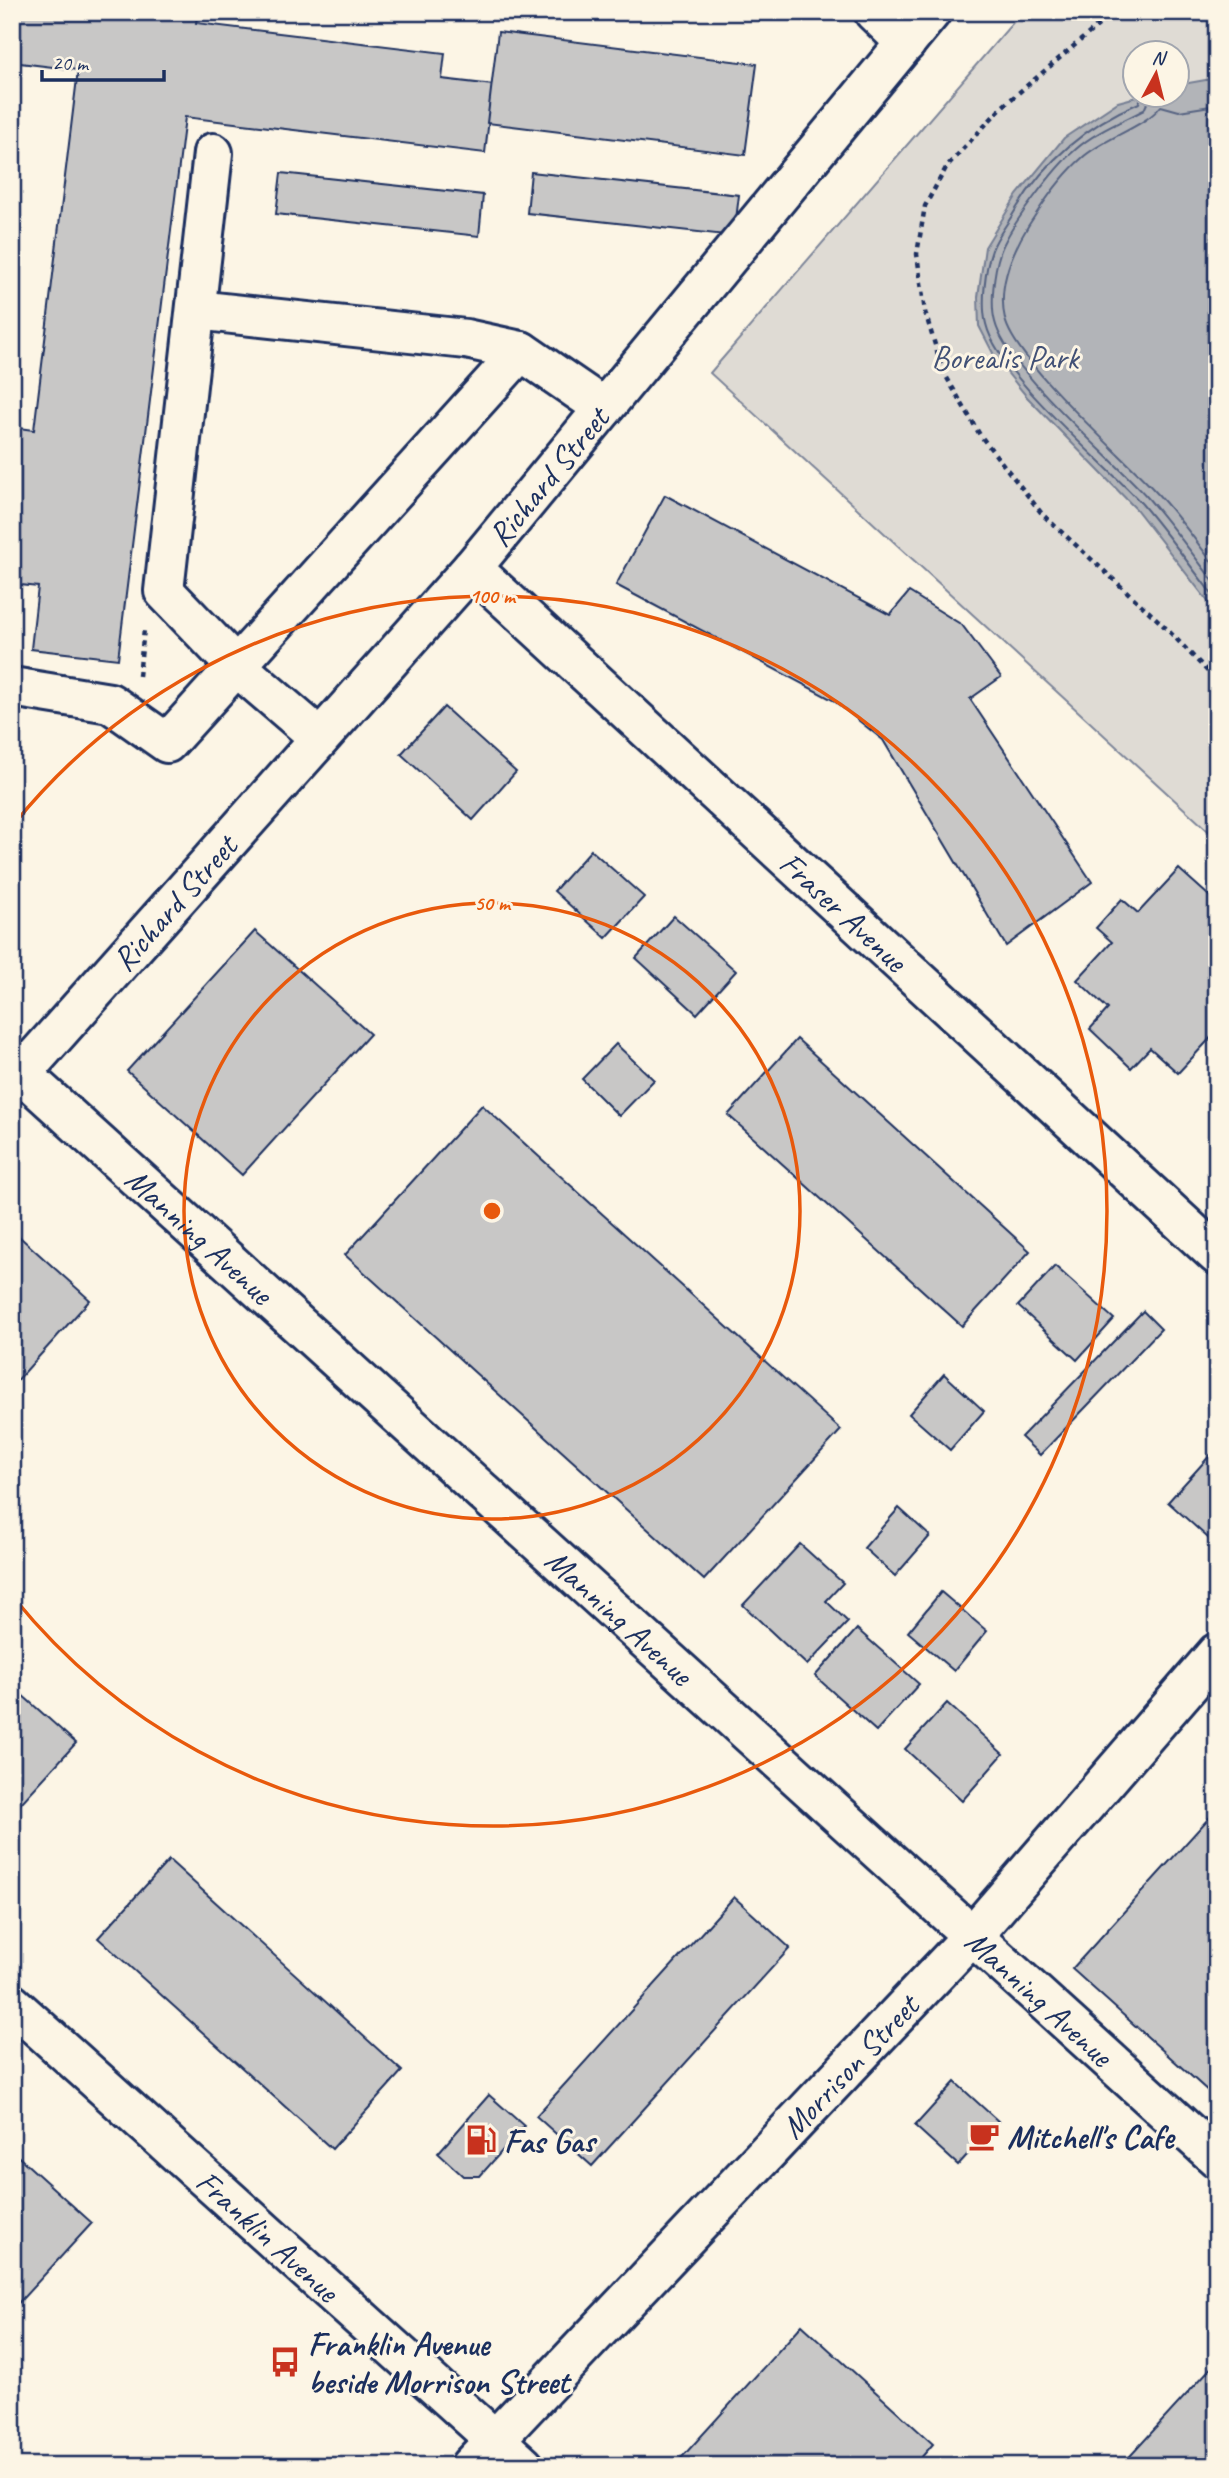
<svg xmlns="http://www.w3.org/2000/svg" width="1229" height="2478" font-family="Caveat,sans-serif">
  <style>
    .green { fill: #dfdbd4; stroke: #7d8599; stroke-width: 2; fill-rule: evenodd }
    .water { fill: #b2b4b8; stroke: #767f94; stroke-width: 2 }
    .lines { fill: none; stroke-linecap: round; stroke-linejoin: round }
    .shore { stroke: #576482; stroke-width: 2 }
    .building { fill: #c8c7c6; stroke: #1b2f5e; stroke-width: 2 }
    .minor-casing { stroke: #1b2f5e; stroke-width: 44 }
    .major-casing { stroke: #1b2f5e; stroke-width: 44 }
    .path { stroke: #1b2f5e; stroke-width: 4.5; stroke-dasharray: 5 5; stroke-linecap: butt }
    .minor { stroke: #fcf5e5; stroke-width: 38 }
    .major { stroke: #fcf5e5; stroke-width: 38 }
    .ring { fill: none; stroke: #e8590c; stroke-width: 3.5 }
    .labels { text-anchor: middle; stroke-width: 6; stroke-linejoin: round; paint-order: stroke }
    .park-label { font-size: 33px; fill: #425176; stroke: #fcf5e5 }
    .street-label { font-size: 33px; fill: #1b2f5e; stroke: #fcf5e5 }
    .poi-label { font-size: 33px; font-weight: bold; fill: #1b2f5e; stroke: #fcf5e5; text-anchor: start }
    .centre { fill: #e8590c; stroke: #fcf5e5; stroke-width: 3.5 }
    .ring-label { font-size: 21px; text-anchor: middle; font-weight: bold; fill: #e8590c; stroke: #fcf5e5; stroke-width: 6; stroke-linejoin: round; paint-order: stroke }
  </style>
  <rect width="100%" height="100%" fill="#fcf5e5"/>
  <filter id="ink" filterUnits="userSpaceOnUse"><feTurbulence type="fractalNoise" baseFrequency=".0143" numOctaves="2"/><feDisplacementMap in="SourceGraphic" scale="14" xChannelSelector="R" yChannelSelector="G"/><feConvolveMatrix kernelMatrix="1 2 1 2 8 2 1 2 1" color-interpolation-filters="sRGB"/></filter>
  <g filter="url(#ink)">
    <path class="green" d="M1022,12h195v827l-507,-466zM1134,52h42v42h-42z"/>
    <path class="water" d="M1217,78v535l-81,-104 -109,-112 -31,-38 -17,-33 -1,-29 7,-50 32,-52 47,-57 54,-36 26,-7 32,-1 1,-9z"/>
    <g class="lines">
      <g class="shore">
        <path d="M1142,94l-3,9c-51,21 -94,58 -123,106 -7,13 -19,27 -24,41 -7,19 -11,54 -6,74 12,51 118,138 156,180 26,31 51,65 75,97"/>
        <path d="M1151,94l-7,16c-23,12 -49,22 -69,40 -21,18 -66,77 -75,103 -6,18 -10,51 -5,69 12,48 117,135 153,176 24,28 47,59 69,88"/>
        <path d="M1217,105l-38,6 -18,-5c-16,21 -57,32 -79,52 -16,14 -32,35 -44,53 -21,30 -42,70 -33,108 10,43 116,135 149,171 23,24 43,52 63,79"/>
      </g>
    </g>
    <g class="building">
      <path d="M12,12h186l-2,11 249,30 -3,26 51,6 -8,68 -300,-36 -67,542 -87,-10 7,-62 -26,-3v-157l22,3 44,-360 -66,-8z"/>
      <path d="M498,32l259,32 -12,91 -258,-32z"/>
      <path d="M531,172l208,23 -5,41 -207,-23z"/>
      <path d="M281,173l202,22 -4,41 -203,-22z"/>
      <path d="M665,495l225,120 19,-23 53,33 39,52 -31,22 122,183 -86,64 -123,-206 -50,-40 -217,-115z"/>
      <path d="M444,707l72,65 -43,48 -72,-66z"/>
      <path d="M591,850l53,47 -38,41 -52,-47z"/>
      <path d="M1179,869l38,34v128l-39,42 -28,-25 -19,20 -41,-39 18,-20 -31,-29 35,-38 -16,-14 26,-29 16,14z"/>
      <path d="M674,916l62,55 -39,43 -61,-56z"/>
      <path d="M255,931l115,103 -128,141 -115,-104z"/>
      <path d="M797,1039l233,212 -68,75 -234,-211z"/>
      <path d="M616,1044l38,36 -35,36 -37,-37z"/>
      <path d="M482,1105l359,325 -137,150 -359,-325z"/>
      <path d="M12,1230l78,70 -75,83 -3,-3z"/>
      <path d="M1055,1266l59,53 -37,41 -59,-54z"/>
      <path d="M1143,1311l18,18 -121,126 -19,-18z"/>
      <path d="M944,1374l40,37 -34,39 -41,-36z"/>
      <path d="M1213,1452l4,4v90l-49,-44z"/>
      <path d="M899,1508l31,28 -35,40 -31,-28z"/>
      <path d="M800,1544l43,39 -17,18 22,21 -41,43 -64,-60z"/>
      <path d="M941,1592l46,39 -33,40 -46,-39z"/>
      <path d="M857,1629l62,55 -43,47 -61,-55z"/>
      <path d="M12,1686l64,57 -64,70z"/>
      <path d="M947,1703l56,51 -41,47 -57,-52z"/>
      <path d="M1217,1809v274l-8,9 -137,-123z"/>
      <path d="M169,1860l233,211 -70,78 -234,-211z"/>
      <path d="M734,1897l56,51 -198,218 -56,-50z"/>
      <path d="M955,2082l43,39 -40,44 -43,-39z"/>
      <path d="M489,2095l35,31 -44,50h-17l-25,-23z"/>
      <path d="M12,2151l80,72 -80,87z"/>
      <path d="M802,2325l131,119 -19,22h-240z"/>
      <path d="M1217,2361v105h-96z"/>
    </g>
    <g class="lines">
      <g class="minor-casing">
        <g id="minor">
          <path d="M874,12l32,31"/>
          <path d="M213,153l-49,438 71,74 85,73"/>
          <path d="M196,310l270,29 55,12"/>
          <path id="s1" d="M472,568l745,687"/>
          <path d="M12,687l98,16 57,40 354,-392 83,57"/>
          <path id="s2" d="M22,1074l1195,1084"/>
          <path id="s3" d="M12,1084l460,-516 459,-556"/>
        </g>
      </g>
      <g class="major-casing">
        <g id="major">
          <path id="s4" d="M12,2004l512,462"/>
          <path id="s5" d="M470,2466l502,-530 245,-283"/>
        </g>
      </g>
      <g class="path">
        <path d="M1114,12l-111,94 -56,60 -22,40 -8,48 8,58 18,59 37,64 63,80 117,107 57,59"/>
        <path d="M139,676l5,-47"/>
      </g>
      <use href="#minor" class="minor"/>
      <use href="#major" class="major"/>
    </g>
  </g>
  <g class="ring">
    <circle cx="492" cy="1211" r="308"/>
    <path d="M14 824A615 615 0 1 1 14 1598"/>
  </g>
  <defs>
    <g id="cafe-bare" transform="scale(2.415)"><path d="M-5.5-4.5H6V0H3Q3 3.5 0 3.5H-2.5Q-5.5 3.5-5.5 0ZM3-3.2v2h1.7v-2ZM-6 4.5H4V6H-6Z" fill="#c8321e" stroke="#fcf5e5" stroke-width="2.5" paint-order="stroke"/></g>
    <g id="fuel-bare" transform="scale(2.415)"><path d="M-5.5-6h7V0h2V4h1.3V-2.5L3-4.5l.8-.8L6-3V5H2.5V1h-1V6h-7ZM-4.2-4.7v3.2H.2V-4.7Z" fill="#c8321e" stroke="#fcf5e5" stroke-width="2.5" paint-order="stroke"/></g>
    <g id="bus-bare" transform="scale(2.415)"><path d="M-5-6H5V4H4V6H2V4H-2V6H-4V4H-5ZM-3.5-4V0h7V-4ZM-3.5 1.2v1.5H-2V1.2ZM2 1.2v1.5H3.5V1.2Z" fill="#c8321e" stroke="#fcf5e5" stroke-width="2.5" paint-order="stroke"/></g>
  </defs>
  <g fill-rule="evenodd">
    <use href="#cafe-bare" x="984" y="2136"/>
    <use href="#fuel-bare" x="481" y="2140"/>
    <use href="#bus-bare" x="285" y="2362"/>
  </g>
  <g class="labels">
    <g class="park-label">
      <text x="1005" y="369">Borealis Park</text>
    </g>
    <g class="street-label">
      <text dy="12" stroke="none"><textPath href="#s3" startOffset="810">Richard Street</textPath></text>
      <text dy="12" stroke="none"><textPath href="#s3" startOffset="243">Richard Street</textPath></text>
      <text dy="12" stroke="none"><textPath href="#s1" startOffset="506">Fraser Avenue</textPath></text>
      <text dy="12" stroke="none"><textPath href="#s2" startOffset="240">Manning Avenue</textPath></text>
      <text dy="12" stroke="none"><textPath href="#s2" startOffset="807">Manning Avenue</textPath></text>
      <text dy="12" stroke="none"><textPath href="#s2" startOffset="1374">Manning Avenue</textPath></text>
      <text dy="12" stroke="none"><textPath href="#s5" startOffset="551">Morrison Street</textPath></text>
      <text dy="12" stroke="none"><textPath href="#s4" startOffset="345">Franklin Avenue</textPath></text>
    </g>
    <g class="poi-label">
      <text x="1007" y="2148">Mitchell's Cafe</text>
      <text x="504" y="2152">Fas Gas</text>
      <text x="308" y="2355">Franklin Avenue<tspan x="308" dy="38">beside Morrison Street</tspan></text>
    </g>
  </g>
  <circle cx="492" cy="1211" r="10" class="centre"/>
  <g class="ring-label">
    <text x="492" y="603">100 m</text>
    <text x="492" y="910">50 m</text>
  </g>
  <rect width="1229" height="2478" fill="none" stroke="#fcf5e5" stroke-width="42"/>
  <rect x="21" y="21" width="1187" height="2436" fill="none" stroke="#1b2f5e" stroke-width="2.5" filter="url(#ink)"/>
  <g transform="translate(1156 74) rotate(7)"><circle r="33" fill="#fcf5e5" stroke="#a2a6af" stroke-width="2"/>
  <path d="M0-5L12 26L0 18L-12 26Z" fill="#c8321e"/>
  <text y="-10" font-size="19" font-weight="bold" text-anchor="middle" fill="#1b2f5e">N</text>
  </g>
  <path d="M42 70v10h122v-10" fill="none" stroke="#1b2f5e" stroke-width="3.5"/>
  <text x="52" y="70" font-size="21" fill="#1b2f5e" stroke="#fcf5e5" stroke-width="5" paint-order="stroke">20 m</text>
</svg>
